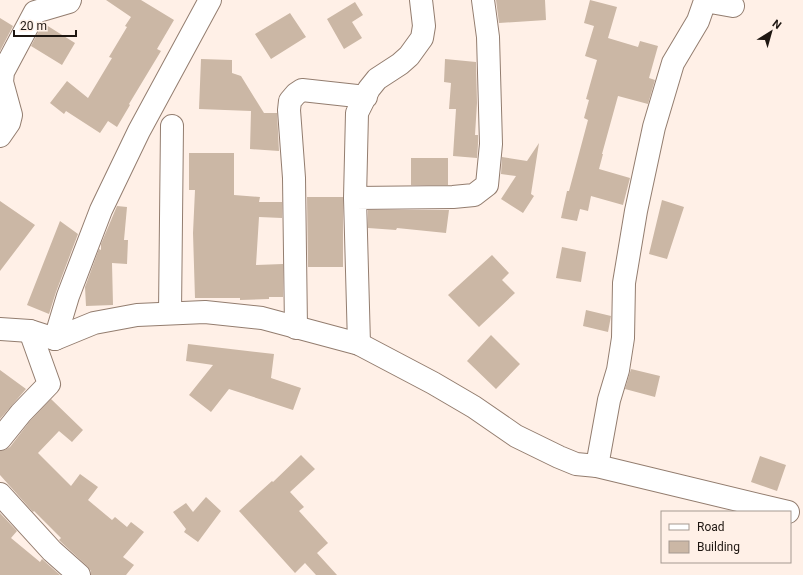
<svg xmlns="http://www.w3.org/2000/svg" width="803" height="575" viewBox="0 0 803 575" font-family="Roboto,sans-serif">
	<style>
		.building { fill: #cbb7a5 }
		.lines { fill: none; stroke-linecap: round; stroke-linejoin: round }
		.minor-casing { stroke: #937d6f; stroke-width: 24 }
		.secondary-casing { stroke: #937d6f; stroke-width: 24 }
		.minor { stroke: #fff; stroke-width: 22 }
		.secondary { stroke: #fff; stroke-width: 22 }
	</style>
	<rect width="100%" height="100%" fill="#fff0e7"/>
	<path class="building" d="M 106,0 L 141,0 L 174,20 L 157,49 L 161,51 L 129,104 L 130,105 L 117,127 L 108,121 L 100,133 L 66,111 L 64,114 L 50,103 L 67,81 L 88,98 L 112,58 L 109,57 L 127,27 L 125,26 L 131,17 Z
		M 496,0 L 545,0 L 546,20 L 499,23 Z
		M 590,0 L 617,7 L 608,38 L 638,47 L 640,41 L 658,46 L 649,78 L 655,80 L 648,104 L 618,96 L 602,154 L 603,154 L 599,169 L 630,178 L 623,205 L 591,196 L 588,211 L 580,209 L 577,221 L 561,218 L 567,191 L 569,191 L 588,120 L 584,118 L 589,100 L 586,99 L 597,60 L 585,56 L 594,26 L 584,23 Z
		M 355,2 L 363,15 L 352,22 L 362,38 L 344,49 L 327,19 Z
		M 290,13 L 306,37 L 271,59 L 255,34 Z
		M 0,18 L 13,26 L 0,51 Z
		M 43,23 L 75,43 L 62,65 L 31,46 Z
		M 201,59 L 232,60 L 232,73 L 241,76 L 264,113 L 277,113 L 279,151 L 250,149 L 251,111 L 199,109 Z
		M 445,59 L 476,62 L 477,103 L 475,135 L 478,135 L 478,144 L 477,158 L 453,156 L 456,109 L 449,109 L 451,83 L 444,82 Z
		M 539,143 L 531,194 L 534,196 L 523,213 L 501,199 L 516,176 L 501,174 L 502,157 L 527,161 Z
		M 189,153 L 234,153 L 234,195 L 260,197 L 259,202 L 282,202 L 282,218 L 259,217 L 256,265 L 283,264 L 283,297 L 269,297 L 269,299 L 240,300 L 240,298 L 195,298 L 193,233 L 195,190 L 189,190 Z
		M 411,158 L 448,158 L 448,185 L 411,185 Z
		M 307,197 L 343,197 L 343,267 L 308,267 Z
		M 662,200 L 684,207 L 667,259 L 649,254 Z
		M 0,201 L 35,225 L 0,271 Z
		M 117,206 L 127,207 L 124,240 L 128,240 L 127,264 L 112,263 L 113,305 L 86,306 L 85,287 L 99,249 L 101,250 L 101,244 Z
		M 368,210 L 449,210 L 446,233 L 397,228 L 396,230 L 368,228 Z
		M 60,221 L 78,234 L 56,292 L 49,314 L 27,305 Z
		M 562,247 L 586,252 L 581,282 L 556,278 Z
		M 492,255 L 509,273 L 502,280 L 515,293 L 479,327 L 448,295 Z
		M 586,310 L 611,316 L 608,332 L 583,326 Z
		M 491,335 L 520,364 L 496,389 L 467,361 Z
		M 188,344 L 274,354 L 271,378 L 301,388 L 293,410 L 229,389 L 211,412 L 189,395 L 213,365 L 186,361 Z
		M 631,369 L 660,376 L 655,397 L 625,389 Z
		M 0,370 L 26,389 L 0,419 Z
		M 51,399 L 83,430 L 72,442 L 59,431 L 38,453 L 71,486 L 80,474 L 98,487 L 88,500 L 112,520 L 115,517 L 127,527 L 131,522 L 144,532 L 123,557 L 134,565 L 126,575 L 91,575 L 91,571 L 87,566 L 61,542 L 59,540 L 61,538 L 34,511 L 33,512 L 0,475 L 0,451 L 5,450 L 10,447 L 30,421 Z
		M 301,455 L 315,469 L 290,492 L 304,507 L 299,511 L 328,543 L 317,553 L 337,575 L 316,575 L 305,563 L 295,573 L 239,511 L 272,481 L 273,482 Z
		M 760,456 L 786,465 L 777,491 L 751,482 Z
		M 206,497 L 221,511 L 198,542 L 184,532 L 186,529 L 173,512 L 186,503 L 193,512 Z
		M 0,513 L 17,531 L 11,538 L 40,562 L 42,559 L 60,575 L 0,575 Z"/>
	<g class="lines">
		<defs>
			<path id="minor" d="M 0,136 L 9,123 L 11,115 L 2,82 L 3,72 L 35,12 L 69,2 L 70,0
				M 355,198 L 453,197 L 474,195 L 487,185 L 491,144 L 488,37 L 483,0
				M 170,313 L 172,126
				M 296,328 L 294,178 L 289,110 L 290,101 L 296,94 L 302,90 L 366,97
				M 55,339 L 68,296 L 101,210 L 139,131 L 210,0
				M 359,344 L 355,198 L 357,113 L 369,89 L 377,79 L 400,64 L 409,56 L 422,38 L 424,26 L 421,0
				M 0,439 L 21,413 L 49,384 L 30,331
				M 597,466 L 609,400 L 618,370 L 623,338 L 624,283 L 636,211 L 654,127 L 673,63 L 698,21 L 705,1 L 733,6
				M 0,494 L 52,551 L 79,575"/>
			<path id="secondary" d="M 0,329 L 30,331 L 55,339 L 94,323 L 137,315 L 205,312 L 262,318 L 359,344 L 433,383 L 474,407 L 516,436 L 559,457 L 576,464 L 597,466 L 788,512"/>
		</defs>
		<use href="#minor" class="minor-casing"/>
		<use href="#secondary" class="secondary-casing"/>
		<use href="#minor" class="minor"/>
		<use href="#secondary" class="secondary"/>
	</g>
	<rect x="661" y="511" width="130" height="52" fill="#fff0e7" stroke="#a59991"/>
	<rect x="669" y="524" width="20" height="6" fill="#ffffff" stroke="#a59991"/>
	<text x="697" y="531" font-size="12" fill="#1e1611">Road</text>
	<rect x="669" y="541" width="20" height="12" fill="#cbb7a5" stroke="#a59991"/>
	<text x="697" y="551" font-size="12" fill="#1e1611">Building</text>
	<g transform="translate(771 32) rotate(37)" stroke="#fff0e7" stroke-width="3" paint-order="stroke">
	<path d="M0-3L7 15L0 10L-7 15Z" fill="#1e1611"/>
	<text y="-6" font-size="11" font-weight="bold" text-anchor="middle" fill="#1e1611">N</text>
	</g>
	<path d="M14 30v6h62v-6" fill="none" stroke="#1e1611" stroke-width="2"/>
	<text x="20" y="30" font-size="12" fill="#1e1611" stroke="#fff0e7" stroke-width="3" paint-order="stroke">20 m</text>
</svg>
